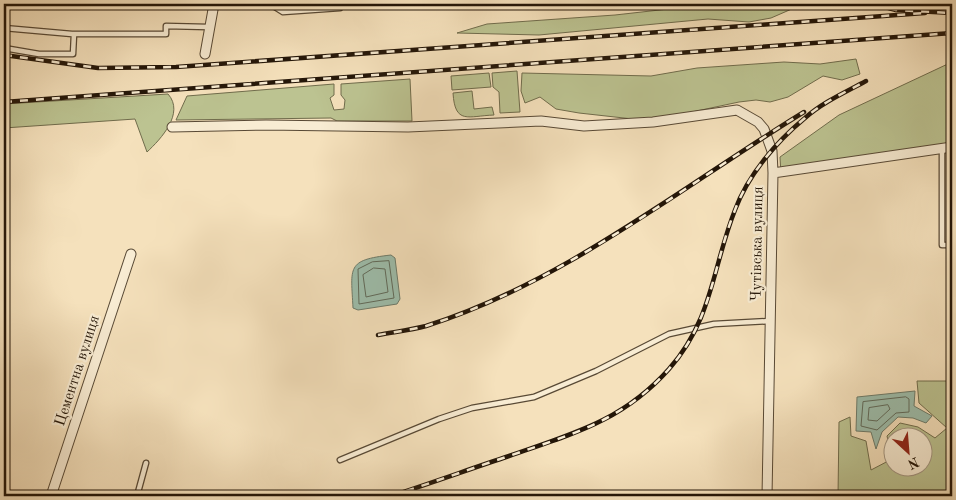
<svg xmlns="http://www.w3.org/2000/svg" width="956" height="500" viewBox="0 0 956 500" font-family="'Old Standard TT',serif">
	<style>
		.green { fill: #bcc391; stroke: #706c4c; fill-rule: evenodd }
		.water { fill: #9dbeac; stroke: #6d7b6a }
		.lines { fill: none; stroke-linecap: round; stroke-linejoin: round }
		.shore { stroke: #606a5a; stroke-width: 1 }
		.lane-casing { stroke: #584935; stroke-width: 7 }
		.street-casing { stroke: #584935; stroke-width: 11 }
		.lane { stroke: #f8ecd3; stroke-width: 4.5 }
		.street { stroke: #f8ecd3; stroke-width: 9 }
		.rail-casing { stroke: #241608; stroke-width: 4.5 }
		.rail { stroke: #f8ecd3; stroke-width: 2.5; stroke-dasharray: 8; stroke-linecap: butt }
		.labels { text-anchor: middle; dominant-baseline: central; stroke-width: 4.5; stroke-linejoin: round; paint-order: stroke }
		.street-label { font-size: 15px; fill: #241608; stroke: #f8ecd3 }
	</style>
	<rect width="100%" height="100%" fill="#f5e1bc"/>
	<filter id="stains"><feTurbulence type="fractalNoise" baseFrequency=".004" numOctaves="4"/><feColorMatrix values="0 0 0 0 .2 0 0 0 0 .09 0 0 0 0 .02 0 0 0 .5 -.17"/></filter>
	<radialGradient id="worn" r=".72"><stop offset=".6" stop-color="#630" stop-opacity="0"/><stop offset="1" stop-color="#630" stop-opacity=".3"/></radialGradient>
	<path class="green" d="M 704,5 L 794,8 L 771,18 L 749,22 L 708,19 L 539,35 L 457,33 L 487,24 L 615,15 Z
		M 856,59 L 860,74 L 842,80 L 823,76 L 788,97 L 770,102 L 756,100 L 739,102 L 659,119 L 642,120 L 579,113 L 556,109 L 540,97 L 525,103 L 521,91 L 522,73 L 651,76 L 697,68 L 784,62 L 820,64 Z
		M 952,62 L 952,198 L 949,198 L 948,147 L 781,175 L 780,157 L 839,115 Z
		M 517,71 L 520,112 L 500,113 L 499,92 L 493,87 L 492,73 Z
		M 489,73 L 491,87 L 452,90 L 451,76 Z
		M 410,79 L 412,121 L 337,121 L 331,118 L 176,120 L 187,96 L 334,84 L 334,95 L 330,98 L 334,110 L 344,109 L 345,100 L 341,95 L 341,84 Z
		M 472,91 L 474,109 L 492,107 L 494,115 C 468,116 455,125 453,93 Z
		M 168,94 C 185,113 161,139 147,152 L 135,119 L 4,128 L 4,104 Z
		M 917,381 L 952,381 L 952,496 L 838,496 L 839,422 L 850,417 L 851,436 L 866,441 L 871,470 L 892,459 L 887,436 L 900,423 L 918,427 L 935,438 L 947,428 L 919,403 ZM 894,438 L 924,438 L 924,468 L 894,468 Z"/>
	<path class="water" d="M 391,255 L 395,258 L 400,299 L 397,304 L 358,310 L 353,308 C 351,267 346,260 391,255 Z
		M 915,391 L 914,406 L 932,416 L 926,423 L 913,418 L 898,417 L 882,432 L 876,449 L 871,432 L 856,431 L 857,397 Z"/>
	<g class="lines">
		<path class="shore" d="M 389,261 L 394,298 L 359,304 L 358,269 L 372,262 Z
			M 374,268 L 385,269 L 388,292 L 366,297 L 363,275 Z
			M 906,397 L 909,399 L 909,412 L 896,413 L 877,430 L 861,426 L 863,402 Z
			M 888,405 L 890,409 L 877,421 L 868,420 L 869,408 Z"/>
		<defs>
			<path id="lane" d="M 275,4 L 275,7 L 283,12 L 340,8
				M 4,28 L 72,34 L 166,34 L 166,26 L 208,27
				M 4,48 L 39,54 L 73,54 L 74,34
				M 942,149 L 942,245 L 952,245
				M 340,460 L 439,419 L 472,408 L 534,397 L 596,371 L 669,334 L 714,324 L 771,321
				M 137,496 L 146,463"/>
			<path id="street" d="M 205,54 L 214,4
				M 172,127 L 266,125 L 408,127 L 541,121 L 584,126 L 653,122 L 737,110 L 758,122 L 764,129 L 772,151 L 773,173 L 767,496
				M 773,173 L 952,147
				M 51,496 L 131,254"/>
		</defs>
		<use href="#lane" class="lane-casing"/>
		<use href="#street" class="street-casing"/>
		<use href="#lane" class="lane"/>
		<use href="#street" class="street"/>
		<defs>
			<path id="rail" d="M 874,4 L 896,10 L 952,13
				M 4,55 L 98,68 L 176,67 L 925,13
				M 4,102 L 952,33
				M 378,335 C 394,332 411,330 426,326 C 563,283 683,186 804,112
				M 391,496 C 431,483 470,469 509,456 C 572,434 623,421 669,369 C 713,319 712,268 735,210 C 748,175 776,142 805,118 C 823,102 846,92 866,81"/>
		</defs>
		<use href="#rail" class="rail-casing"/>
		<use href="#rail" class="rail"/>
	</g>
	<g class="labels">
		<g class="street-label">
			<text transform="translate(758 244) rotate(-89)">Чутівська вулиця</text>
			<text transform="translate(78 371) rotate(-72)">Цементна вулиця</text>
		</g>
	</g>
	<rect width="956" height="500" fill="none" stroke="#f5e1bc" stroke-width="20"/>
	<rect x="5" y="5" width="946" height="490" fill="none" stroke="#241608" stroke-width="2.5"/>
	<rect x="10" y="10" width="936" height="480" fill="none" stroke="#241608"/>
	<g transform="translate(908 452) rotate(154)"><circle r="24" fill="#f8ecd3" stroke="#a39682"/>
	<path d="M0-4L9 19L0 12L-9 19Z" fill="#8f2418"/>
	<text y="-8" font-size="14" font-weight="bold" text-anchor="middle" fill="#241608">N</text>
	</g>
	<rect width="100%" height="100%" filter="url(#stains)"/>
	<rect width="100%" height="100%" fill="url(#worn)"/>
</svg>
